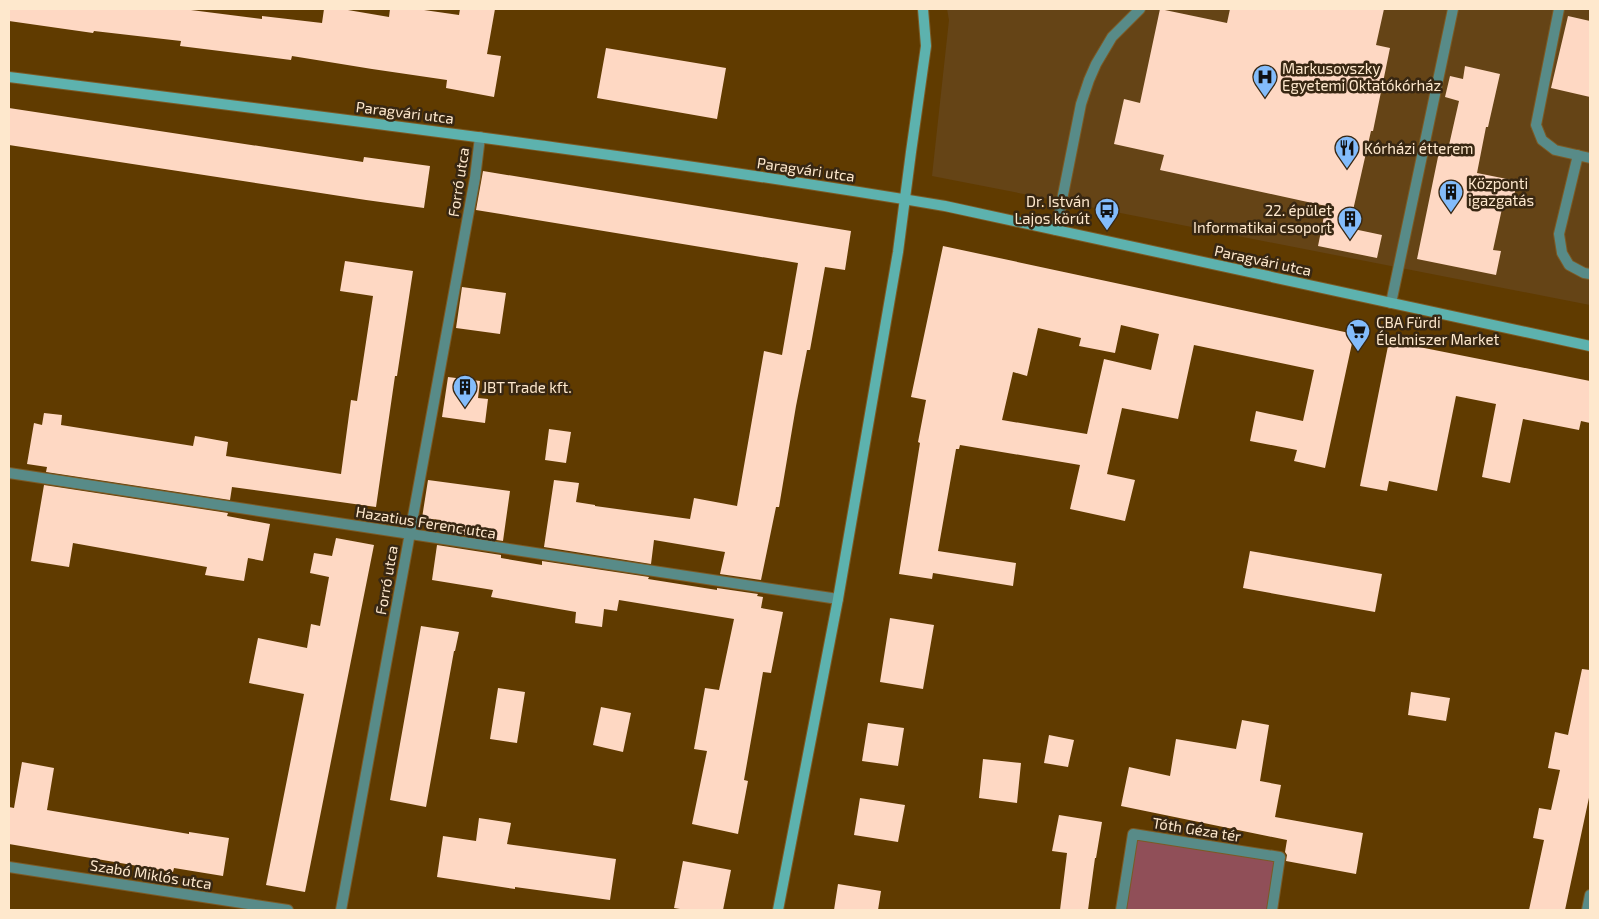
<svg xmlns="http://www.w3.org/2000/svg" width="1599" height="919" viewBox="0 0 1599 919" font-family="'Exo 2',sans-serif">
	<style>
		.built { fill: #654416 }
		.green { fill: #904f58 }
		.building { fill: #fed8c3; fill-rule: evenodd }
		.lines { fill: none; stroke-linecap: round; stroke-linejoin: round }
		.lane-casing { stroke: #7c5a25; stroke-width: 12 }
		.street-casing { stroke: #7c5a25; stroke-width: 12 }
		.secondary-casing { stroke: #7c5a25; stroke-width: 12 }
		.lane { stroke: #588b88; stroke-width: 10 }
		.street { stroke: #588b88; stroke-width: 10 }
		.secondary { stroke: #5db2ae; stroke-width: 10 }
		.labels { text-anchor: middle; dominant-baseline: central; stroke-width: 5; stroke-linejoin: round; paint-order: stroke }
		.poi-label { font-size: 15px; fill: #fee8cd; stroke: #382712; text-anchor: start }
		.street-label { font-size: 15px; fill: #fee8cd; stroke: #382712 }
	</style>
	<rect width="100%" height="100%" fill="#603b00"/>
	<path class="built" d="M 947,9 L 1590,9 L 1590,305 L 932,176 L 949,20 Z"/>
	<path class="green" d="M 1135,838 L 1275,858 L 1267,910 L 1124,910 Z"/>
	<path class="building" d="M 9,9 L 183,9 L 262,19 L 262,16 L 322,23 L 324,9 L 342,9 L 389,17 L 390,9 L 417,9 L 459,15 L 460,9 L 495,9 L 487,54 L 501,56 L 494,97 L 446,88 L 447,80 L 372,69 L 292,56 L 291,60 L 180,46 L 181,41 L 94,31 L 93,33 L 9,21 Z
		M 1160,9 L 1227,23 L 1230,9 L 1384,9 L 1376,45 L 1390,48 L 1373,131 L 1371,131 L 1349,228 L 1382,235 L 1377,258 L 1318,246 L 1326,206 L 1160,170 L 1164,155 L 1114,144 L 1124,99 L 1140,103 Z
		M 1568,16 L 1590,21 L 1590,97 L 1551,88 Z
		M 606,48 L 726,68 L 717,119 L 597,98 Z
		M 1465,66 L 1500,74 L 1488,127 L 1486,127 L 1477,173 L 1517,181 L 1512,206 L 1503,204 L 1493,250 L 1501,251 L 1496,275 L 1417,259 L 1439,152 L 1447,154 L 1459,101 L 1445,97 L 1450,76 L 1463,79 Z
		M 9,108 L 363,162 L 364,157 L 430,166 L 424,208 L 366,200 L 9,145 Z
		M 483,171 L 851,231 L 845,270 L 825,267 L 810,350 L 807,350 L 796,406 L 779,507 L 776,507 L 761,580 L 720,574 L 725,552 L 654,540 L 651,564 L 544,547 L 554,480 L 579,483 L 576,502 L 595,505 L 595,506 L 690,519 L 694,498 L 737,506 L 764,351 L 782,355 L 798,263 L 476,210 Z
		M 943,246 L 1354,334 L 1325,468 L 1294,461 L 1297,450 L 1250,441 L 1256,411 L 1303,421 L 1314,370 L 1194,345 L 1178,419 L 1122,408 L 1107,474 L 1135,480 L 1125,521 L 1070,509 L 1080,465 L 960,445 L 959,449 L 956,449 L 938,551 L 1016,563 L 1013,586 L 933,573 L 932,579 L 899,574 L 920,443 L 918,442 L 926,400 L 911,397 ZM 1121,325 L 1159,334 L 1151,370 L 1104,359 L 1087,434 L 1002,420 L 1013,372 L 1027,376 L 1038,328 L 1081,338 L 1079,346 L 1115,353 Z
		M 345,261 L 413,271 L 397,376 L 395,376 L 376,507 L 232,487 L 230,500 L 46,472 L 47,467 L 27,464 L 34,423 L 42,425 L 44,413 L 62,415 L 61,425 L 193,446 L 195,436 L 228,442 L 226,456 L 341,474 L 351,400 L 357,401 L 373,296 L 340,291 Z
		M 462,287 L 506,293 L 500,334 L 456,328 Z
		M 1389,341 L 1590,381 L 1590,423 L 1581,421 L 1579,430 L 1523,419 L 1510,483 L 1482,477 L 1496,404 L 1456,396 L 1437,491 L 1389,481 L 1387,491 L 1360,486 Z
		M 448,377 L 480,381 L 478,398 L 488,399 L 485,423 L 442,417 Z
		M 549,429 L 571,432 L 566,463 L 545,460 Z
		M 428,480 L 510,491 L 503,541 L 439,531 L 441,520 L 422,518 Z
		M 44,485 L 228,513 L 227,516 L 270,524 L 263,561 L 248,558 L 244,581 L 205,575 L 207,567 L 73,543 L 69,567 L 31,561 Z
		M 336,538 L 374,545 L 305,892 L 266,885 L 304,694 L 249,683 L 258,638 L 307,648 L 311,624 L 320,626 L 329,577 L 310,573 L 314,553 L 332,556 Z
		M 437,545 L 501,555 L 501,558 L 542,565 L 542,561 L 649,577 L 648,579 L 717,590 L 717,588 L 758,594 L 757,596 L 763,597 L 761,608 L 783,612 L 771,673 L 763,672 L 744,780 L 748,781 L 738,834 L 692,824 L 707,751 L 694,749 L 705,688 L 719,690 L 734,619 L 619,600 L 617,611 L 604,609 L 602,627 L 575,623 L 576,612 L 491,597 L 493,590 L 432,580 Z
		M 1250,551 L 1382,574 L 1375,612 L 1243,588 Z
		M 890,618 L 934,625 L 923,689 L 880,682 Z
		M 421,626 L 459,632 L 455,651 L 454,651 L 426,807 L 390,800 Z
		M 1582,669 L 1590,670 L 1590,793 L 1565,910 L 1529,910 L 1544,840 L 1533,838 L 1539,808 L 1551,810 L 1560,770 L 1548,768 L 1555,732 L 1568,735 Z
		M 498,688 L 525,692 L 517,743 L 490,739 Z
		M 1411,692 L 1450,698 L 1446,721 L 1408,715 Z
		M 601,707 L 631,713 L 623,752 L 593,745 Z
		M 1242,720 L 1269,725 L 1260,781 L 1281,785 L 1275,817 L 1363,833 L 1356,874 L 1286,861 L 1287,855 L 1285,852 L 1287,840 L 1121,806 L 1129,767 L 1170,776 L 1176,739 L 1236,749 Z
		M 868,723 L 904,728 L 898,766 L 862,761 Z
		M 1049,735 L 1074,740 L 1068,767 L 1044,763 Z
		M 983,759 L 1021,763 L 1017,803 L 979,798 Z
		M 22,762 L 54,768 L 47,810 L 189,834 L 189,832 L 229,838 L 223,876 L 174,868 L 173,872 L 9,844 L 9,807 L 14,808 Z
		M 860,798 L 905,805 L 898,842 L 854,835 Z
		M 1059,815 L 1102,822 L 1096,858 L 1095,858 L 1088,910 L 1060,910 L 1067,853 L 1052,851 Z
		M 479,818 L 511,823 L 507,844 L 616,859 L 610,900 L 515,887 L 515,889 L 437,877 L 443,836 L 476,841 Z
		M 683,861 L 731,870 L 723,910 L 686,910 L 674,908 Z
		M 838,884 L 881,891 L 878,910 L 834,910 Z"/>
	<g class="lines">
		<defs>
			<path id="lane" d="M 1559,9 L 1536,125 L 1542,140 L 1555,150 L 1590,158
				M 1578,155 L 1559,234 L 1562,253 L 1569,265 L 1584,273 L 1590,274
				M 1056,230 L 1081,104 L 1089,80 L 1096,64 L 1112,37 L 1140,9
				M 1391,303 L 1453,9"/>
			<path id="street" d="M 9,473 L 838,599
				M 9,867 L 288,910
				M 341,910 L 475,178 L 480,137
				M 1121,910 L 1133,834 L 1280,857 L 1272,910
				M 1587,910 L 1590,895"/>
			<path id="secondary" d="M 9,77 C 321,117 634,154 945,206 L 1590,346
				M 778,910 L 838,599 L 898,252 L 911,152 L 926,46 L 923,9"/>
		</defs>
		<use href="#lane" class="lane-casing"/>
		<use href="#street" class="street-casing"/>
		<use href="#secondary" class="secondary-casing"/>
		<use href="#lane" class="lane"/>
		<use href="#street" class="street"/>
		<use href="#secondary" class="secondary"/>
	</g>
	<defs>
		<symbol id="hospital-pin" viewBox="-11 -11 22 30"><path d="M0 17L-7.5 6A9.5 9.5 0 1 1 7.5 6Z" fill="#83bcfb" stroke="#382712"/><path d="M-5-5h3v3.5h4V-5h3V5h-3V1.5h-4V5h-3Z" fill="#111"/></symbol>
		<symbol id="restaurant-pin" viewBox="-11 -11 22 30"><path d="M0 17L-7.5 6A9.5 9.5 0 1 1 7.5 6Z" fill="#83bcfb" stroke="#382712"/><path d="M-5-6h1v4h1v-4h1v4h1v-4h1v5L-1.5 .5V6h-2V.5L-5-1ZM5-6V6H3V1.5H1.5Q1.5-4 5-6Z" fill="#111"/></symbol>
		<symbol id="building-pin" viewBox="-11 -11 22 30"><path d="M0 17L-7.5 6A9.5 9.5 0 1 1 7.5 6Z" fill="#83bcfb" stroke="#382712"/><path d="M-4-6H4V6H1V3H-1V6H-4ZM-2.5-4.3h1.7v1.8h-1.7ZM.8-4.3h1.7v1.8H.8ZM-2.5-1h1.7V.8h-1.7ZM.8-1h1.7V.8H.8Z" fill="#111"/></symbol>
		<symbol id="bus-pin" viewBox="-11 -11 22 30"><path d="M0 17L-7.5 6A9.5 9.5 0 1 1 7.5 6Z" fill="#83bcfb" stroke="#382712"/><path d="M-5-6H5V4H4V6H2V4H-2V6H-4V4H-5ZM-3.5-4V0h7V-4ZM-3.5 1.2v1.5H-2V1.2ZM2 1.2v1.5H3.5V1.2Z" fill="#111"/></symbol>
		<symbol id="supermarket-pin" viewBox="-11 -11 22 30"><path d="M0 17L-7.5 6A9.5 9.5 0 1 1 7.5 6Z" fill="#83bcfb" stroke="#382712"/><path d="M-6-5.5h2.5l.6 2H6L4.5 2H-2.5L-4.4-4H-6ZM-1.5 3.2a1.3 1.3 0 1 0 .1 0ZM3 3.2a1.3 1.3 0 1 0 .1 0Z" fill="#111"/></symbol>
	</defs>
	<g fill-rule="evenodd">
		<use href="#hospital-pin" x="1251" y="63" width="28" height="38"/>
		<use href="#restaurant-pin" x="1333" y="134" width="28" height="38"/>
		<use href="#building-pin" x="1437" y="178" width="28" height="38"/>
		<use href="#bus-pin" x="1093" y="196" width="28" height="38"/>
		<use href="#building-pin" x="1336" y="205" width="28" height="38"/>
		<use href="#supermarket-pin" x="1344" y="317" width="28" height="38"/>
		<use href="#building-pin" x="451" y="373" width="28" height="38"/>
	</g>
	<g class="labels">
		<g class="poi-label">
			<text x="1282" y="68">Markusovszky<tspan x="1282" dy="17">Egyetemi Oktatókórház</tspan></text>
			<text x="1364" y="148">Kórházi étterem</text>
			<text x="1468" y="183">Központi<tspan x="1468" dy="17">igazgatás</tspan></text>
			<text x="1090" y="201" text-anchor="end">Dr. István<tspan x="1090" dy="17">Lajos körút</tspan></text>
			<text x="1332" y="210" text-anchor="end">22. épület<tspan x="1332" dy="17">Informatikai csoport</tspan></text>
			<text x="1376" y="322">CBA Fürdi<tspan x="1376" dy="17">Élelmiszer Market</tspan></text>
			<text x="482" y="387">JBT Trade kft.</text>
		</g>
		<g class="street-label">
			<text transform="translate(405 112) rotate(7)">Paragvári utca</text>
			<text transform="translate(806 169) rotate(8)">Paragvári utca</text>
			<text transform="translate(458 182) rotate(-81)">Forró utca</text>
			<text transform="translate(1263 260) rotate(12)">Paragvári utca</text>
			<text transform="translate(426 522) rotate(9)">Hazatius Ferenc utca</text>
			<text transform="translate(386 580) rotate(-80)">Forró utca</text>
			<text transform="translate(1197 829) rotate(9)">Tóth Géza tér</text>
			<text transform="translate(151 874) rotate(9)">Szabó Miklós utca</text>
		</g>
	</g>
	<rect width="1599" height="919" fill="none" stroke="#fee8cd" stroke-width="20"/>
</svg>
